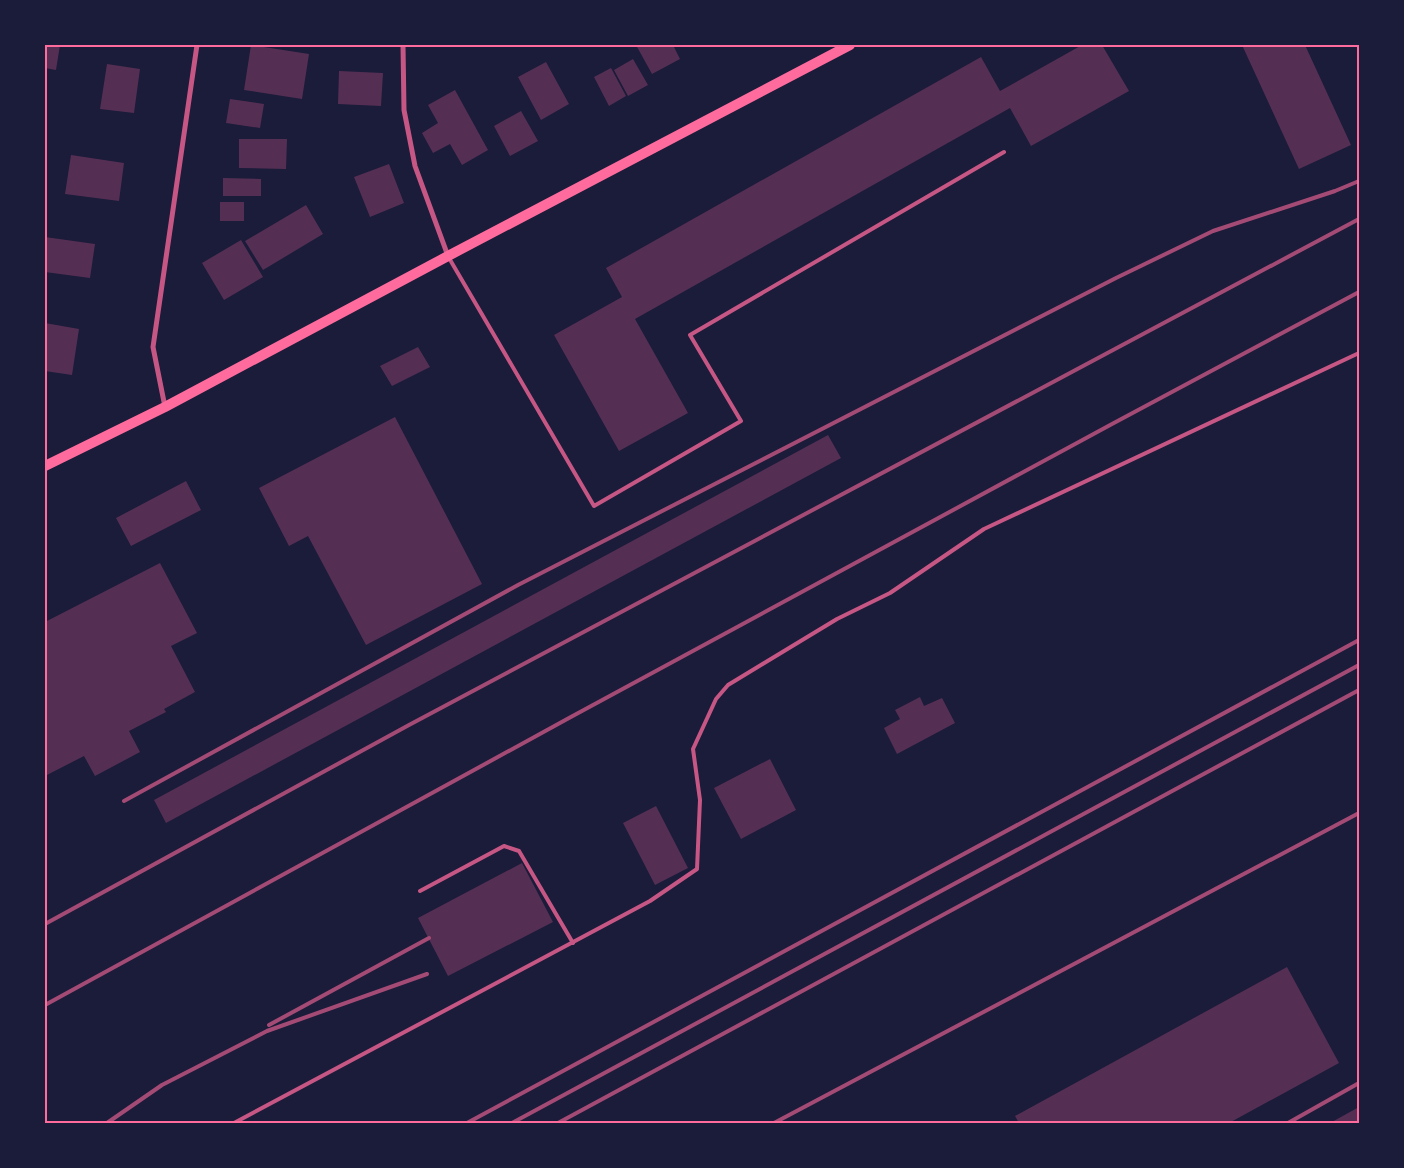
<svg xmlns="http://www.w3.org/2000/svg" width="1404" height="1168" viewBox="0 0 1404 1168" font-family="'Roboto Condensed',sans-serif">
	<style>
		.building { fill: #542f53 }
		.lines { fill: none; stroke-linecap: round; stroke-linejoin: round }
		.service { stroke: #c65784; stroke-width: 4 }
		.minor { stroke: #c65784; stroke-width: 5 }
		.secondary { stroke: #ff6b9d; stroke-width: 10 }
		.rail { stroke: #a44b75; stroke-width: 4 }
		.neatline { fill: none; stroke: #ff6b9d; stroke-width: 2 }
	</style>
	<rect width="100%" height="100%" fill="#1b1b3a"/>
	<path class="building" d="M 45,45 L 60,45 L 56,70 L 45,68 Z
		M 251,45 L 309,54 L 302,99 L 244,90 Z
		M 636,45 L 673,45 L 680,59 L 652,74 Z
		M 1082,45 L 1102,45 L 1129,91 L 1031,146 L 1010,108 L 635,319 L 688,413 L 619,451 L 554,335 L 622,297 L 606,268 L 981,57 L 1000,91 Z
		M 1242,45 L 1305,45 L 1351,145 L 1299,169 Z
		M 633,59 L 648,85 L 628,96 L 614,70 Z
		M 546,62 L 569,104 L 541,120 L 518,77 Z
		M 107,64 L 140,69 L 134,113 L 100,109 Z
		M 611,68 L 626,96 L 609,106 L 594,77 Z
		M 339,71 L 383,73 L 381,106 L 338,104 Z
		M 455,90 L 488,150 L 462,165 L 450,144 L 433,153 L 422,133 L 438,123 L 428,105 Z
		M 230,99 L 264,104 L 260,128 L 226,123 Z
		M 521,111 L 538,141 L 510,156 L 494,126 Z
		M 239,139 L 287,139 L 286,169 L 239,168 Z
		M 71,155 L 124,163 L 119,201 L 65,194 Z
		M 389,164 L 404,203 L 370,217 L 354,177 Z
		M 223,178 L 261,179 L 261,196 L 223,196 Z
		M 220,202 L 244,202 L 244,221 L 220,221 Z
		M 306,205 L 323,234 L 263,270 L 245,241 Z
		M 45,237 L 95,244 L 90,278 L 45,272 Z
		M 241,240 L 263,277 L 224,300 L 202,263 Z
		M 45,323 L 79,329 L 72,375 L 45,371 Z
		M 418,347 L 430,367 L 392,386 L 380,366 Z
		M 395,417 L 482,584 L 366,645 L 308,536 L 289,546 L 259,488 Z
		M 828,435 L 841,458 L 166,823 L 154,800 Z
		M 186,481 L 201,510 L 131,546 L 116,518 Z
		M 160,563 L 197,633 L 171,646 L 195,692 L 164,709 L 166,712 L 129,731 L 140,752 L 95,776 L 84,756 L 45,776 L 45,622 Z
		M 920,697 L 924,706 L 942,698 L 955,723 L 897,754 L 884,728 L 900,719 L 895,710 Z
		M 770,759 L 796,810 L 741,839 L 714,788 Z
		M 656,806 L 688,868 L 655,885 L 623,823 Z
		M 522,863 L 553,922 L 448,976 L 418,918 Z
		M 1287,967 L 1339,1063 L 1229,1123 L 1019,1123 L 1015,1116 Z
		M 1359,1107 L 1359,1123 L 1330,1123 Z"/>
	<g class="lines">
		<path class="service" d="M 449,258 L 594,506 L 741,421 L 690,335 L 1004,152
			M 420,891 L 504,846 L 519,851 L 573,943
			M 234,1123 L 650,901 L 697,869 L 700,800 L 693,749 L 716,699 L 728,685 L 837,619 L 890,593 L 984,529 L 1359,353"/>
		<path class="minor" d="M 403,45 L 404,110 L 415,166 L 448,256
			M 165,407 L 153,347 L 197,45"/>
		<path class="secondary" d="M 45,466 L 165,407 L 448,256 L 850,45"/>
		<path class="rail" d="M 124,801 L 518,585 L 1116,278 L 1213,231 L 1335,191 L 1359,181
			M 45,924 L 409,725 L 1359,219
			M 45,1005 L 569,718 L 1112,424 L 1359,292
			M 269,1025 L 429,938
			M 107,1123 L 162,1085 L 267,1031 L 427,974
			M 467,1123 L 1359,640
			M 512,1123 L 1359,665
			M 558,1123 L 1359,690
			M 774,1123 L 1359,813
			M 1288,1123 L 1359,1083"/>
	</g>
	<rect width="1404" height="1168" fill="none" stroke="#1b1b3a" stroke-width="92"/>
	<rect x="46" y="46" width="1312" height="1076" class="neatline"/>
</svg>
